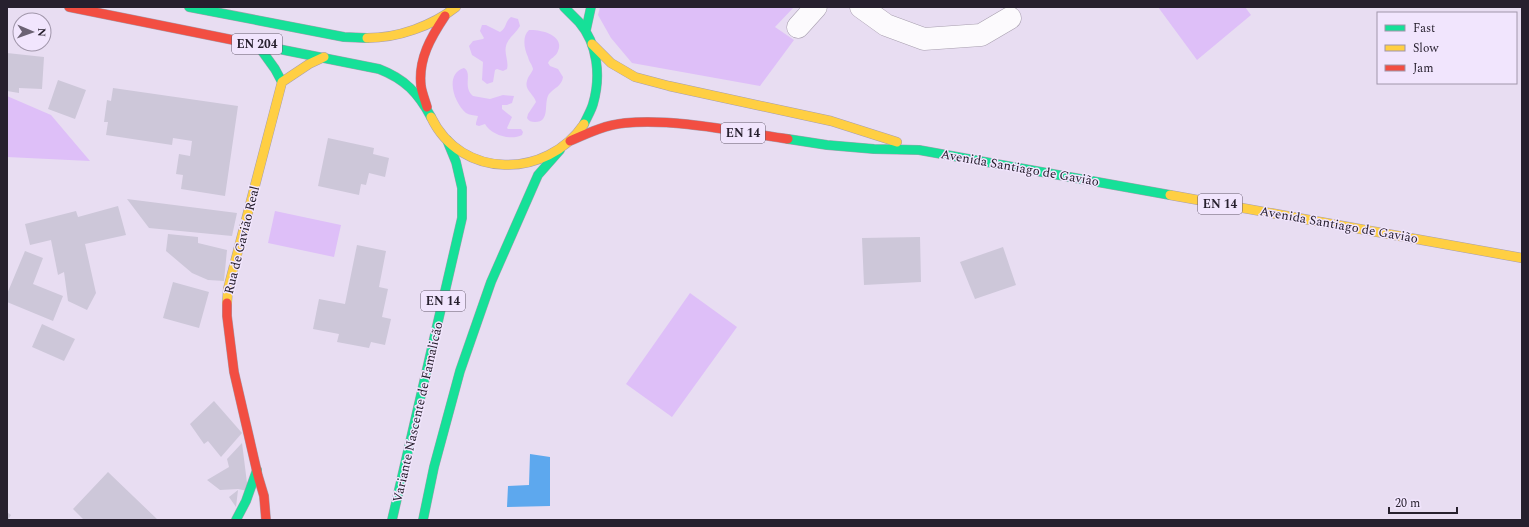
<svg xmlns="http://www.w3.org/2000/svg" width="1529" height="527" viewBox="0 0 1529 527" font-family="Spectral,serif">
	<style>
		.green { fill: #debff8 }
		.water { fill: #5da8ee }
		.building { fill: #cdc7d9 }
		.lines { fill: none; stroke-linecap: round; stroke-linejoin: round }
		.street-casing { stroke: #a79eae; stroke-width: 23 }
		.fast-casing { stroke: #a79eae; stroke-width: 10 }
		.slow-casing { stroke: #a79eae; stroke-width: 10 }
		.jam-casing { stroke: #a79eae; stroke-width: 10 }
		.street { stroke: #fcfafd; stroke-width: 22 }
		.fast { stroke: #16e098; stroke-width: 9 }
		.slow { stroke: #ffcf43; stroke-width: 9 }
		.jam { stroke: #f24e42; stroke-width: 9 }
		.labels { text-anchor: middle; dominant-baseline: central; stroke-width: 3; stroke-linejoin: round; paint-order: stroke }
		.shield { fill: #f1e5fd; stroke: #645b6c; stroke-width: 1 }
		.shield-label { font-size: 12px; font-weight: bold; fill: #27202e }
		.street-label { font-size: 13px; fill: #27202e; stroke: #f1e5fd }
	</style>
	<rect width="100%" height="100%" fill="#e8ddf2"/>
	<path class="green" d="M 600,7 L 794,7 L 775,27 L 794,40 L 760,86 L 632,63 L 611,38 L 598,15 Z
		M 1158,7 L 1245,7 L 1251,15 L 1197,60 Z
		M 511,17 L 518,19 L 520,26 C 516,33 508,38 506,46 C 504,54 509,61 507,69 L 503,71 L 497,69 L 495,70 L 493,82 L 487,84 L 482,80 L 483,62 L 472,55 L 469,46 L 473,41 L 483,39 L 484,38 L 480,31 L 482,25 L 486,25 L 500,32 C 507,28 505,21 511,17 Z
		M 529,30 C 540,29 565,35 558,51 C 556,57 550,58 548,63 L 550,66 L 558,69 L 563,77 C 562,86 554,88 549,94 C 543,103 551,122 535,122 C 531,122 529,121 527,118 L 528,114 L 536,102 C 534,94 524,90 527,81 C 528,76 532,73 533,69 C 532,64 529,62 528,57 C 524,49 522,36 529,30 Z
		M 464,68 C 473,73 462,87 473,96 L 490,99 L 503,95 L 514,96 L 512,103 L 507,105 L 502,105 L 502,109 L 512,117 L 507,128 L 508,129 L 521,129 L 523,132 L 522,135 C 511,141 491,135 485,124 L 479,126 L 476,125 L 476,123 L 478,116 C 474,115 469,115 466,113 C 454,103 444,74 464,68 Z
		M 7,96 L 51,115 L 90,161 L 7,157 Z
		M 275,211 L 341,225 L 334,257 L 268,243 Z
		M 690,293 L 737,327 L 672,417 L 626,384 Z"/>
	<path class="water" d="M 530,454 L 550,457 L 550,506 L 507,507 L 508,486 L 529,485 Z"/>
	<path class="building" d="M 7,53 L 44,57 L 42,89 L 19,88 L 19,93 L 7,91 Z
		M 58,80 L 86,90 L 75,119 L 48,109 Z
		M 113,88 L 238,106 L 225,196 L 181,189 L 183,175 L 176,174 L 179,154 L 190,156 L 192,141 L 173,138 L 172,145 L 106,135 L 108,122 L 104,122 L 107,100 L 111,101 Z
		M 328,138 L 374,148 L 373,154 L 389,158 L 385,177 L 369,173 L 366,185 L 361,184 L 359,195 L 318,186 Z
		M 127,199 L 237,213 L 232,236 L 149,228 Z
		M 118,206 L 126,235 L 85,244 L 96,293 L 87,310 L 68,301 L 64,272 L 58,275 L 51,240 L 30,245 L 25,224 L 76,211 L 78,217 Z
		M 168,234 L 198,237 L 198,243 L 227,250 L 224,281 L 208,280 L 192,273 L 166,251 Z
		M 920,237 L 921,282 L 864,285 L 862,238 Z
		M 357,245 L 386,251 L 379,287 L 388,289 L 382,317 L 391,319 L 385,345 L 371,342 L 369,348 L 337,342 L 339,334 L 313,329 L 319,299 L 345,304 Z
		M 1003,247 L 1016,285 L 975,299 L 960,262 Z
		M 25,251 L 43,258 L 33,284 L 63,296 L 53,321 L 7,302 L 7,294 Z
		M 173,282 L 209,292 L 199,328 L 163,318 Z
		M 42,324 L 75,339 L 64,361 L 32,347 Z
		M 214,401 L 242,433 L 221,457 L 208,441 L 204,444 L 190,424 Z
		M 242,443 L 248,491 L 238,489 L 220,490 L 207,480 L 229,467 L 227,459 Z
		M 108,472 L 158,520 L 84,520 L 73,509 Z
		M 238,490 L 236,507 L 229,497 Z
		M 7,512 L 11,515 L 8,520 L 7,520 Z"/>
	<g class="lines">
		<defs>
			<path id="street" d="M 861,7 L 886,25 L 924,39 L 981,35 L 1010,18
				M 798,27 L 816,7"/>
			<path id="fast" d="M 189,7 L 344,37 L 367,38
				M 564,7 C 569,12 574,17 579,22 C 598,44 601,77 593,104 C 591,111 587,117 584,124
				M 586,30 L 591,7
				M 253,44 L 379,69 C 405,79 418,93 431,117
				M 257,44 L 275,69 L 282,82
				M 788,139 L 827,145 L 874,149 L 919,150 L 1170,195
				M 236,520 L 246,501 L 257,470
				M 392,520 L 462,218 L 462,188 L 456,162 L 447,140
				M 423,520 L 434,467 L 460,371 L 491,282 L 538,175 L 560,150"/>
			<path id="slow" d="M 367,38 C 398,38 432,26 456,7
				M 592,44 L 611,63 L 635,77 L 669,86 L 831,121 L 897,142
				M 431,117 C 461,180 547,179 584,124
				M 1170,195 L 1522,258
				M 227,303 L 228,289 L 282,82 L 309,64 L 324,57"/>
			<path id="jam" d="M 69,7 L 253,44
				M 427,107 C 425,100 422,93 421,86 C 418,59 431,37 445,16
				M 570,141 C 588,133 605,125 625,123 C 675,118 738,132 788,139
				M 227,303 L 227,316 L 234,372 L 258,476 L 264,496 L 266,520"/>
		</defs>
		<use href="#street" class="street-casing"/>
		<use href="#fast" class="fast-casing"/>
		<use href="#slow" class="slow-casing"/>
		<use href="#jam" class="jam-casing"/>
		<use href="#street" class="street"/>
		<use href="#fast" class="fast"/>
		<use href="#slow" class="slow"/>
		<use href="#jam" class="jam"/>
	</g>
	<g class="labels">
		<g class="shield">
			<rect x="232" y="34" width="50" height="20" rx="3"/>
			<rect x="721" y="123" width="44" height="20" rx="3"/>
			<rect x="1198" y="194" width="44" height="20" rx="3"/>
			<rect x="421" y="291" width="44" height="20" rx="3"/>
		</g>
		<g class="shield-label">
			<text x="257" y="44">EN 204</text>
			<text x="743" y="133">EN 14</text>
			<text x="1220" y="204">EN 14</text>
			<text x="443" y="301">EN 14</text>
		</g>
		<g class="street-label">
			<text transform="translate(1020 168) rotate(10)">Avenida Santiago de Gavião</text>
			<text transform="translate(1339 225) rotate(10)">Avenida Santiago de Gavião</text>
			<text transform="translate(242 240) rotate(-76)">Rua de Gavião Real</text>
			<text transform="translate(418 412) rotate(-77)">Variante Nascente de Famalicão</text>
		</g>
	</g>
	<rect width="1529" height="527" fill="none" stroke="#27202e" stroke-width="16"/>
	<rect x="1377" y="12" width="140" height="72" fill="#f1e5fd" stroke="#a096aa"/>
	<rect x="1385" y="25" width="20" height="6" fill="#16e098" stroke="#a096aa"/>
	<text x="1413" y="32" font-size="12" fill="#27202e">Fast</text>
	<rect x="1385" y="45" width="20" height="6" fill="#ffcf43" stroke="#a096aa"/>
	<text x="1413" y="52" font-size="12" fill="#27202e">Slow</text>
	<rect x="1385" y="65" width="20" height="6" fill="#f24e42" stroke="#a096aa"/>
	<text x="1413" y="72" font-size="12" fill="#27202e">Jam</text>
	<g transform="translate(32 32) rotate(92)"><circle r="19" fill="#f1e5fd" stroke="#a096aa"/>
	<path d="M0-3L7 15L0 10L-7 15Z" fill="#6b6273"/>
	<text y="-6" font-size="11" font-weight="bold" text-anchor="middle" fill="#27202e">N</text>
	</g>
	<path d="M1389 507v6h68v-6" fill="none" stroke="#27202e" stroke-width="2"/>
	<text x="1395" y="507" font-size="12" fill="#27202e" stroke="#f1e5fd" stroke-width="3" paint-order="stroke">20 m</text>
</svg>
